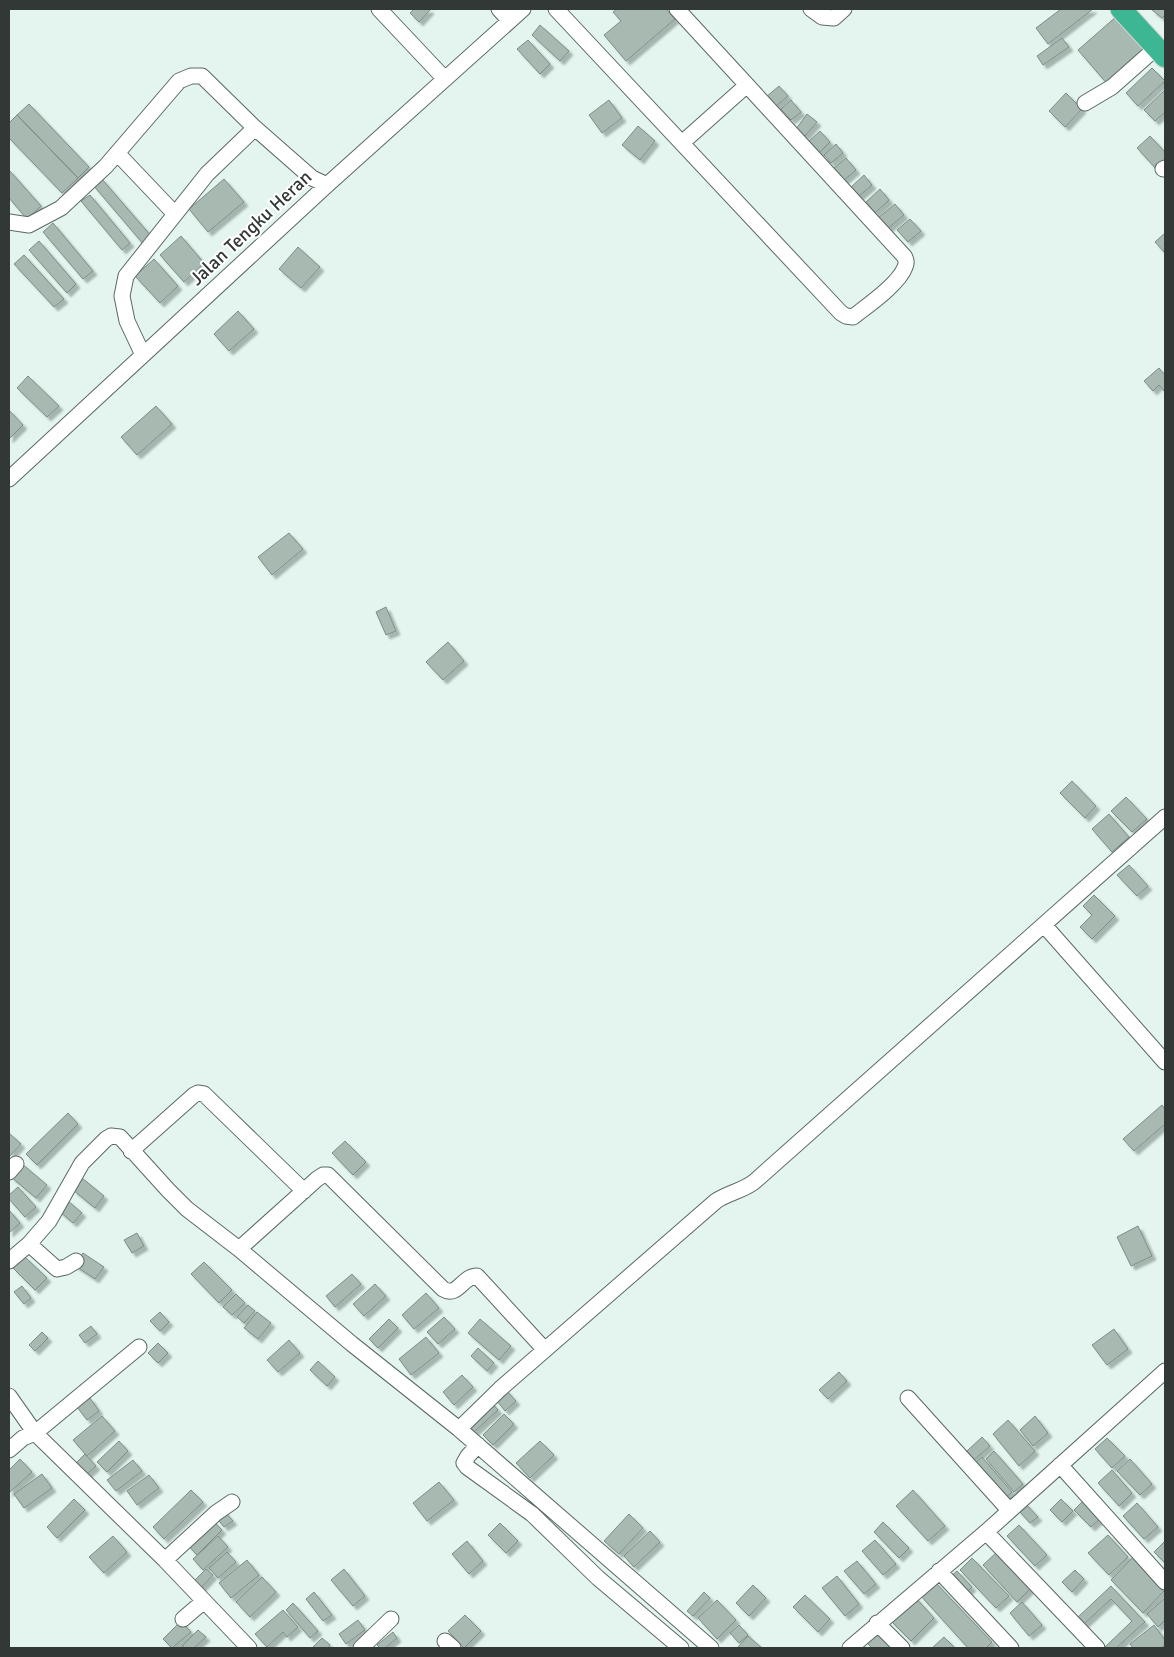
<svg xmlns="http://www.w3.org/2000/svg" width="1174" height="1657" viewBox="0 0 1174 1657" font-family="Signika,sans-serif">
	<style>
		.building { fill: #a8b9b2; stroke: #7c8d86; filter: url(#shadow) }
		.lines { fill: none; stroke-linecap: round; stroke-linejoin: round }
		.minor-casing { stroke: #5a6963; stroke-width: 17 }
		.highway-casing { stroke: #d2d3d3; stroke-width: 23 }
		.minor { stroke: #fff; stroke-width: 15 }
		.highway { stroke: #3db793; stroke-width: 21 }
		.labels { text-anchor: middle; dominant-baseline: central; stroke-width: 4; stroke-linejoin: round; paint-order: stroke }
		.street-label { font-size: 19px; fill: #313835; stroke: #fff }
	</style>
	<defs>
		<filter id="shadow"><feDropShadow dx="4" dy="4" stdDeviation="1" flood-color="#0004"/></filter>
	</defs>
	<rect width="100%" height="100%" fill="#e3f5ee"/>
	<path class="building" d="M 414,9 L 429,9 L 430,10 L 419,22 L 410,13 Z
		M 617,9 L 666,9 L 675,19 L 626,61 L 604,35 L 621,21 L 613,12 Z
		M 1061,9 L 1093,9 L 1048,44 L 1036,28 Z
		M 1154,9 L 1165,9 L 1165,15 L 1162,18 L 1152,10 Z
		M 1118,15 L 1149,51 L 1109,86 L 1078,50 Z
		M 540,25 L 569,51 L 560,61 L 532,35 Z
		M 1062,38 L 1069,47 L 1043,65 L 1037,56 Z
		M 528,40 L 550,64 L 540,74 L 517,49 Z
		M 1152,68 L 1165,81 L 1138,106 L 1126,93 Z
		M 779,86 L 788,96 L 775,107 L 766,97 Z
		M 1165,90 L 1165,112 L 1155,121 L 1144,110 Z
		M 1066,93 L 1082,109 L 1065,127 L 1049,111 Z
		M 609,100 L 622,118 L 602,133 L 589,115 Z
		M 791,100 L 801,112 L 791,120 L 781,109 Z
		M 29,104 L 89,167 L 78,178 L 17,115 Z
		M 807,114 L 817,122 L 805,136 L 796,129 Z
		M 17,115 L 78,178 L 62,193 L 9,138 L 9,123 Z
		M 638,126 L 655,141 L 640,160 L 622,145 Z
		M 820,131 L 830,142 L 818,154 L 807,143 Z
		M 1150,136 L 1165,152 L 1165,165 L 1158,171 L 1137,148 Z
		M 836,144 L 843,153 L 831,163 L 824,155 Z
		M 846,158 L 856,170 L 843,181 L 833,169 Z
		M 9,170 L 41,206 L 27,219 L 9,198 Z
		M 864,175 L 872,185 L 858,197 L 850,188 Z
		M 101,178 L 152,237 L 144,245 L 93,185 Z
		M 224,179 L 244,202 L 208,232 L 189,209 Z
		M 880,189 L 889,200 L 875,213 L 866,202 Z
		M 90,195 L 130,243 L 122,250 L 81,201 Z
		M 895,204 L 904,215 L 887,229 L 878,218 Z
		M 910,219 L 921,231 L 908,242 L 897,230 Z
		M 53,223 L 93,271 L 83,279 L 43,232 Z
		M 1165,233 L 1165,253 L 1155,242 Z
		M 181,236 L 204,263 L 184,282 L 160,255 Z
		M 39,241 L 76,284 L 67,293 L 29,250 Z
		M 298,247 L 320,267 L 301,288 L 279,269 Z
		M 24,255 L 64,299 L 54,307 L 14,264 Z
		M 154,259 L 178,286 L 160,303 L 135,276 Z
		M 238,311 L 254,329 L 229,351 L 214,334 Z
		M 1159,368 L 1165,375 L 1165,392 L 1159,385 L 1153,391 L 1144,381 Z
		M 28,376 L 59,406 L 47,417 L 17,388 Z
		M 156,406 L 172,424 L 137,455 L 121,437 Z
		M 9,410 L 23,425 L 9,439 Z
		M 289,533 L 303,549 L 272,575 L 258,557 Z
		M 386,607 L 396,631 L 386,635 L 376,612 Z
		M 448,642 L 464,661 L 443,680 L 426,662 Z
		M 1072,781 L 1096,806 L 1085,818 L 1060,793 Z
		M 1126,797 L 1147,819 L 1132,832 L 1111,811 Z
		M 1109,814 L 1129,837 L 1112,852 L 1092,829 Z
		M 1129,865 L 1148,886 L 1137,896 L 1117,875 Z
		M 1094,895 L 1115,916 L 1092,939 L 1080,927 L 1092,915 L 1083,906 Z
		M 1162,1105 L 1165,1109 L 1165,1124 L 1134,1151 L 1123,1139 Z
		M 68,1113 L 78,1124 L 37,1165 L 26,1154 Z
		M 9,1133 L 21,1144 L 9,1157 Z
		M 345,1141 L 366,1162 L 353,1175 L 332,1153 Z
		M 21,1163 L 47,1185 L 36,1198 L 10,1176 Z
		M 82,1178 L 104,1196 L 95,1208 L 73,1190 Z
		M 18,1187 L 36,1207 L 25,1217 L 9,1199 L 9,1195 Z
		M 67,1200 L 82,1213 L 73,1223 L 58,1210 Z
		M 9,1210 L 20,1223 L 9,1233 Z
		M 1138,1226 L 1152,1256 L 1131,1266 L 1117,1237 Z
		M 137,1233 L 144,1246 L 132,1253 L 124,1240 Z
		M 83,1253 L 104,1267 L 95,1279 L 74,1265 Z
		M 25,1257 L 47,1278 L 35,1290 L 13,1268 Z
		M 204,1262 L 232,1290 L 219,1303 L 191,1274 Z
		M 352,1274 L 361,1284 L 335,1307 L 326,1296 Z
		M 375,1284 L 386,1296 L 364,1316 L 353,1304 Z
		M 22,1286 L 31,1298 L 24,1304 L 14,1292 Z
		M 426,1293 L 439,1308 L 414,1329 L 402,1315 Z
		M 236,1294 L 245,1303 L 232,1315 L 223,1307 Z
		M 248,1305 L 255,1311 L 244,1323 L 237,1317 Z
		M 160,1312 L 169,1322 L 160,1331 L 150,1321 Z
		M 257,1312 L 271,1323 L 258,1339 L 244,1328 Z
		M 444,1317 L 455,1329 L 438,1344 L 427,1332 Z
		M 389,1319 L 398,1328 L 378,1348 L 369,1339 Z
		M 480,1319 L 511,1346 L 499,1360 L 468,1333 Z
		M 91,1326 L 97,1334 L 85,1343 L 79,1335 Z
		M 1114,1329 L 1128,1349 L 1107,1365 L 1092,1345 Z
		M 42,1332 L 48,1338 L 35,1351 L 29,1345 Z
		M 426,1337 L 439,1353 L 411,1375 L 399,1359 Z
		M 289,1340 L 300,1353 L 278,1372 L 267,1360 Z
		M 158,1343 L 168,1353 L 158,1363 L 148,1353 Z
		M 478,1348 L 494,1363 L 487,1371 L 471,1356 Z
		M 318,1361 L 335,1377 L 327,1386 L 310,1370 Z
		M 839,1372 L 847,1381 L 828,1399 L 819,1390 Z
		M 462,1375 L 473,1387 L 454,1405 L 443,1392 Z
		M 504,1388 L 516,1401 L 505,1411 L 494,1397 Z
		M 90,1398 L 99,1411 L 87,1420 L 77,1407 Z
		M 490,1401 L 498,1410 L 474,1432 L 466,1423 Z
		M 504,1414 L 514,1424 L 493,1445 L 483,1435 Z
		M 102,1416 L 115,1431 L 87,1456 L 73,1440 Z
		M 1035,1416 L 1048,1433 L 1033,1446 L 1020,1430 Z
		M 1008,1420 L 1035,1451 L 1019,1466 L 993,1434 Z
		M 982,1437 L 990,1446 L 974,1460 L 967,1451 Z
		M 1107,1438 L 1125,1456 L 1112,1468 L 1095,1449 Z
		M 119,1441 L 128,1451 L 107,1472 L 97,1462 Z
		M 540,1441 L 554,1455 L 530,1478 L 516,1463 Z
		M 994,1451 L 1023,1484 L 1014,1492 L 986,1459 Z
		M 85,1454 L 96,1466 L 86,1475 L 75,1464 Z
		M 982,1457 L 1012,1492 L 1003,1500 L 972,1465 Z
		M 20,1459 L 32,1472 L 9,1493 L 9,1470 Z
		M 1130,1459 L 1152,1484 L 1140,1495 L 1117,1471 Z
		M 133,1460 L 142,1471 L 116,1491 L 107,1480 Z
		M 1112,1470 L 1132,1493 L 1119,1506 L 1098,1483 Z
		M 42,1474 L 52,1488 L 24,1508 L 14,1494 Z
		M 149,1475 L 159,1488 L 137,1505 L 127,1491 Z
		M 439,1482 L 454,1500 L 427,1521 L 413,1503 Z
		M 191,1490 L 203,1502 L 164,1539 L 153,1527 Z
		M 913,1490 L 945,1526 L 928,1541 L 896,1506 Z
		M 74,1499 L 85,1510 L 57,1538 L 47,1527 Z
		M 1061,1499 L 1073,1511 L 1062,1522 L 1050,1510 Z
		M 1085,1499 L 1102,1517 L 1091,1527 L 1074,1510 Z
		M 1025,1503 L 1038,1517 L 1030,1523 L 1018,1510 Z
		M 1137,1503 L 1158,1527 L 1144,1539 L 1123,1516 Z
		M 224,1511 L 233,1521 L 224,1527 L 216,1517 Z
		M 629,1514 L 643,1528 L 619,1554 L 604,1541 Z
		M 211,1519 L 222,1530 L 197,1555 L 186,1543 Z
		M 883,1522 L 909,1548 L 899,1558 L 874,1532 Z
		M 500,1523 L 518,1541 L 506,1553 L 488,1535 Z
		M 1019,1525 L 1047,1555 L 1035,1566 L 1007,1536 Z
		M 650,1531 L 660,1542 L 634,1567 L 624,1556 Z
		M 1108,1535 L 1128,1557 L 1109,1575 L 1088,1553 Z
		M 113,1536 L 127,1552 L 104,1573 L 89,1557 Z
		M 218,1536 L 228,1547 L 203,1570 L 193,1559 Z
		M 875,1540 L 896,1564 L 883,1575 L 862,1551 Z
		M 467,1541 L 483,1561 L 469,1574 L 452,1554 Z
		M 1165,1541 L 1165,1563 L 1154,1552 Z
		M 998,1551 L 1031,1588 L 1017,1602 L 983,1565 Z
		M 227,1552 L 236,1562 L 218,1578 L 209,1568 Z
		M 1133,1557 L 1165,1590 L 1143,1613 L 1111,1580 Z
		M 972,1558 L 1009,1596 L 996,1608 L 960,1570 Z
		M 247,1560 L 259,1575 L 231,1598 L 219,1583 Z
		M 857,1561 L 876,1584 L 864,1594 L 844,1571 Z
		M 206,1569 L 213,1575 L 200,1589 L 193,1582 Z
		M 344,1569 L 365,1596 L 353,1606 L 331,1580 Z
		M 1075,1570 L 1084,1579 L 1072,1592 L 1062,1582 Z
		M 957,1571 L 972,1587 L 966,1593 L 950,1577 Z
		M 837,1576 L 859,1604 L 845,1616 L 822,1588 Z
		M 262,1577 L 276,1592 L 250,1617 L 236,1602 Z
		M 934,1581 L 992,1642 L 986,1648 L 968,1648 L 920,1595 Z
		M 753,1585 L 766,1598 L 749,1616 L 736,1603 Z
		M 1111,1586 L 1145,1622 L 1116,1648 L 1104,1648 L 1132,1621 L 1111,1599 L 1083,1625 L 1077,1618 Z
		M 314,1592 L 332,1615 L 323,1621 L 306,1599 Z
		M 704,1592 L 710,1598 L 693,1616 L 687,1611 Z
		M 805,1595 L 830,1619 L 818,1632 L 793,1607 Z
		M 915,1597 L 934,1618 L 911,1641 L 890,1620 Z
		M 1165,1598 L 1165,1620 L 1158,1627 L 1147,1614 Z
		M 717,1600 L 736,1620 L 717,1639 L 698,1618 Z
		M 1022,1602 L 1042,1625 L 1029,1636 L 1010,1613 Z
		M 293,1603 L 318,1631 L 310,1638 L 286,1610 Z
		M 283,1610 L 298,1627 L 287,1637 L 283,1632 L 267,1647 L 255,1634 Z
		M 465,1615 L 481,1631 L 464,1648 L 448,1631 Z
		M 358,1620 L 365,1630 L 346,1644 L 339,1634 Z
		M 181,1621 L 191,1632 L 172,1648 L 163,1639 Z
		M 739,1625 L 748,1635 L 739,1643 L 730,1633 Z
		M 1154,1625 L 1165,1640 L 1165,1645 L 1161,1648 L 1133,1648 L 1130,1644 Z
		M 198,1630 L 206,1637 L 194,1648 L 185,1648 L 182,1646 Z
		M 393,1632 L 397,1638 L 385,1648 L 380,1648 L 377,1645 Z
		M 880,1632 L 894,1648 L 872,1648 L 867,1643 Z
		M 748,1636 L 762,1648 L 737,1648 Z
		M 944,1637 L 955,1648 L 932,1648 Z
		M 322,1638 L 330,1645 L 328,1648 L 312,1648 Z"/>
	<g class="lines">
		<defs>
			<path id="minor" d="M 379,9 L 444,78
				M 499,9 L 509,20
				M 556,9 L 841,313 L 846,316 L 853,317 C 867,306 899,284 905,267 C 907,263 906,259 904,256 L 677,9
				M 811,9 L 822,17 L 834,18 L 844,9
				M 1085,103 L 1112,87 L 1156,48
				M 683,142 L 747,85
				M 117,153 L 175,214
				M 1163,169 L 1165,168
				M 9,222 L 29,225 L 61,208 L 106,166 L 179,81 L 191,76 L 202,76 L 255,128 L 312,178 L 327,185
				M 143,355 L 127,321 L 122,296 L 126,276 L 207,174 L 255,128
				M 9,479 L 327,185 L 523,9
				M 1044,925 L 1165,1062
				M 131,1151 L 194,1095 L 198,1093 L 204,1094 L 304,1191
				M 9,1172 L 16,1164
				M 29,1244 L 57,1269 L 66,1267 L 76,1261
				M 239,1249 L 317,1179 L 323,1175 L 328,1175 L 443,1289 C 458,1298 462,1276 477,1276 L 545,1350
				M 9,1261 L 29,1244 L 49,1221 L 82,1163 L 106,1139 L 111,1136 L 120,1137 L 168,1190 L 187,1209 L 239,1249 L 352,1344 L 459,1429 L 711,1648
				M 9,1396 L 35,1433 L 165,1560 L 249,1648
				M 908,1398 L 1009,1510
				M 459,1429 L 500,1389 L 716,1201 C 728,1193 742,1191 754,1182 L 1165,817
				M 478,1445 L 468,1456 L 464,1463 L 467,1467 L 532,1514 L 598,1578 L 681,1648
				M 9,1450 L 23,1438 L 35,1433 L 139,1347
				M 1060,1465 L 1165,1582
				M 986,1532 L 1097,1648
				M 165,1560 L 216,1513 L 232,1502
				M 939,1571 L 1011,1648
				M 183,1619 L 204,1601
				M 877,1623 L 902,1648
				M 445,1641 L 453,1648
				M 361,1648 L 391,1619
				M 850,1648 L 986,1532 L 1165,1371"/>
			<path id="highway" d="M 1121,9 L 1165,57"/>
		</defs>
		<use href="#minor" class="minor-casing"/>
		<use href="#highway" class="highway-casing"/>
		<use href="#minor" class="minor"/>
		<use href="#highway" class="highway"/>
	</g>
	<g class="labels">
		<g class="street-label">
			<text transform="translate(251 228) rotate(-43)">Jalan Tengku Heran</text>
		</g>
	</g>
	<rect width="1174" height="1657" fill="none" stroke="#313835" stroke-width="20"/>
</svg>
